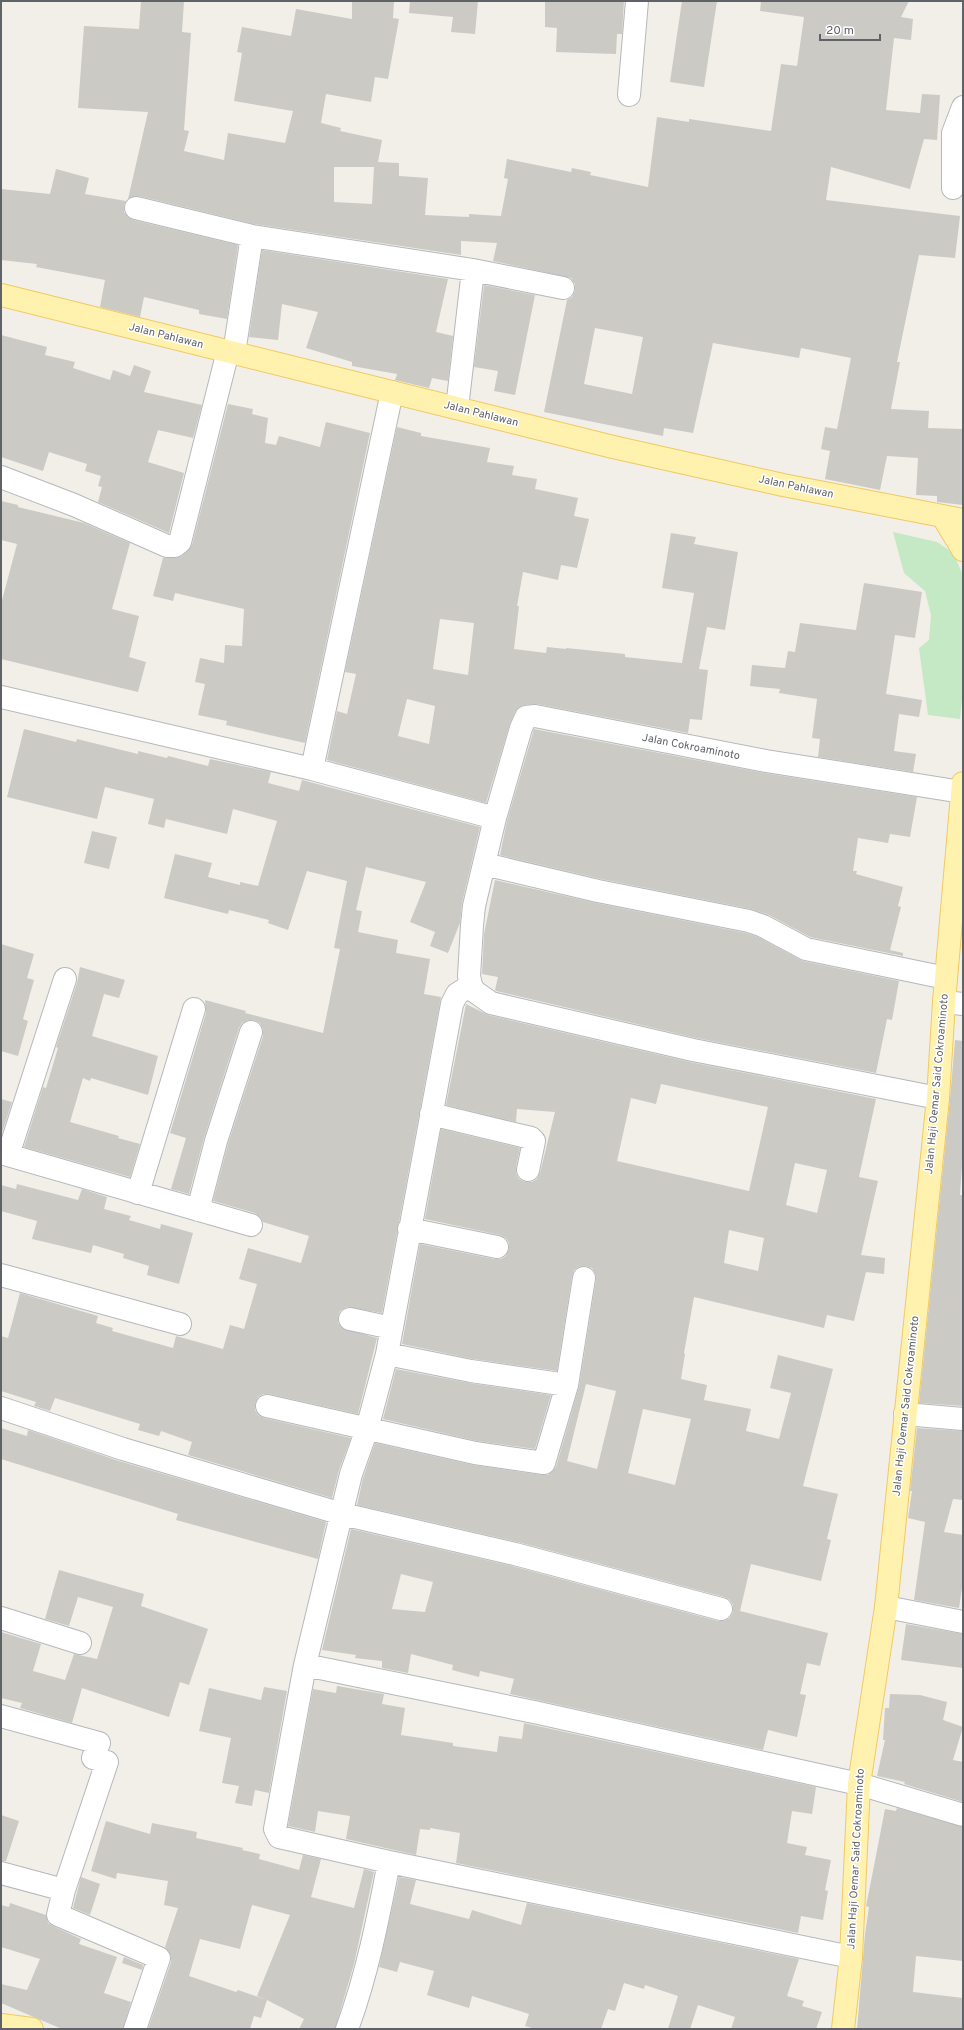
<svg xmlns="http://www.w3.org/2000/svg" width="964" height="2030" viewBox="0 0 964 2030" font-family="Overpass,sans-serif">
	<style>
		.green { fill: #c5e8c5 }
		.building { fill: #cccac5; fill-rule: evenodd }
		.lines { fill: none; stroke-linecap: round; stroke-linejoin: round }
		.minor-casing { stroke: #b5b8bc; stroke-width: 24 }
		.major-casing { stroke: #f2c960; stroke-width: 24 }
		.minor { stroke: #fff; stroke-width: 22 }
		.major { stroke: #fff2af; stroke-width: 22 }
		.labels { text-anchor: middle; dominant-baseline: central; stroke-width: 3; stroke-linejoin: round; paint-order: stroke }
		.street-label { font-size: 11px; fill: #5f6368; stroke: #fff }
	</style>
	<rect width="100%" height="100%" fill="#f1efe8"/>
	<path class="green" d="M 893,532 L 937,542 L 953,553 L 963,575 L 963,691 L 960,719 L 928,715 L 919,648 L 929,640 L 931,615 L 925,591 L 904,573 Z"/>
	<path class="building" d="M 141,1 L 184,1 L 182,32 L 191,33 L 184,130 L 189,131 L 184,151 L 224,160 L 228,133 L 285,143 L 293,111 L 234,101 L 242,53 L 237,52 L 242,27 L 291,36 L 296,9 L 352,19 L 352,1 L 394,1 L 393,18 L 399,19 L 388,79 L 375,77 L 371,102 L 326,94 L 321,123 L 341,128 L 340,131 L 382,140 L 378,162 L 399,163 L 399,176 L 428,178 L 425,215 L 469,217 L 469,214 L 501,216 L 508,179 L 504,178 L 507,159 L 571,172 L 572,168 L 591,172 L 590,175 L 648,187 L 657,117 L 689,122 L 689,119 L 771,131 L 781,64 L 797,66 L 804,17 L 760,11 L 761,1 L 909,1 L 901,17 L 913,19 L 911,40 L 894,38 L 886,110 L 920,113 L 922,94 L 940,95 L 937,140 L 924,139 L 910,189 L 831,167 L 826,200 L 960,216 L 955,258 L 919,255 L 897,362 L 900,362 L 891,409 L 929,411 L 928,428 L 963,429 L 963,505 L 937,502 L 937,496 L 916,495 L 918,458 L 887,456 L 880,490 L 825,479 L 830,451 L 821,449 L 825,427 L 837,429 L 851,358 L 801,348 L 799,358 L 713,343 L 693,433 L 664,428 L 663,436 L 544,412 L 567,300 L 572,297 L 575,291 L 575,284 L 571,278 L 493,261 L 497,243 L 461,241 L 461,255 L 254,224 L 139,196 L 128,199 L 148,112 L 78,108 L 84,26 L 139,29 ZM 334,167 L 374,167 L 372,204 L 334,202 ZM 595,328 L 643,337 L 632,394 L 584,384 Z
		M 410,1 L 478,1 L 475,34 L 451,32 L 453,17 L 409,13 Z
		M 545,1 L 624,1 L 622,34 L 617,34 L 616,54 L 556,52 L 557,28 L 545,27 Z
		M 682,1 L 717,1 L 704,87 L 670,82 Z
		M 56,169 L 89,178 L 85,194 L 126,201 L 124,205 L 124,212 L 128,217 L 133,220 L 238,245 L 227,319 L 199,314 L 199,310 L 144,297 L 140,317 L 100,307 L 105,280 L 36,267 L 37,264 L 1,260 L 1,189 L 50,194 Z
		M 262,250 L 448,279 L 436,332 L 453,336 L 448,381 L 432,378 L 429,388 L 416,385 L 395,380 L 397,374 L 352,366 L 352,362 L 306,348 L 318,312 L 282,304 L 278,340 L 249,337 Z
		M 484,285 L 535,295 L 515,395 L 494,391 L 498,371 L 474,367 Z
		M 1,335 L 47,347 L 45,355 L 75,362 L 73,368 L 110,380 L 113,370 L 130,376 L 134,365 L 151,371 L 144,392 L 202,405 L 193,438 L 158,430 L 148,462 L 184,473 L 169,533 L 98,502 L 102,487 L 98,486 L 101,476 L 85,471 L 87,464 L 49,452 L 43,471 L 1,457 Z
		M 228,404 L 253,409 L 252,414 L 268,418 L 265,443 L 276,445 L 279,436 L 320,447 L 326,422 L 370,433 L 305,743 L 226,725 L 227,721 L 198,715 L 205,684 L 195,682 L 200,658 L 224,663 L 225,645 L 242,646 L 244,609 L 175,593 L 173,601 L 153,596 L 163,558 L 175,558 L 182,556 L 192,545 Z
		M 397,427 L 421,433 L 421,436 L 490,448 L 487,462 L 514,466 L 512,475 L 537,479 L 535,489 L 578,498 L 574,516 L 589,519 L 577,568 L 561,565 L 558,580 L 523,572 L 517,606 L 519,606 L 514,649 L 546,653 L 547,647 L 566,649 L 566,648 L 625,654 L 625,657 L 682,663 L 694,593 L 662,588 L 671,533 L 696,537 L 694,544 L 738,552 L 725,630 L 707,627 L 699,669 L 708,670 L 702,720 L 690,719 L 688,733 L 537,704 L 524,705 L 519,707 L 515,712 L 510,723 L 486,803 L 327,760 L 337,711 L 347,714 L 356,674 L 345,672 ZM 440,619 L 474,623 L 468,675 L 433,669 ZM 407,699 L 435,706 L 429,744 L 398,736 Z
		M 1,501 L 18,505 L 18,507 L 84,523 L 130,543 L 112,609 L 139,616 L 129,657 L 146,662 L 138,692 L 1,659 L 1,604 L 17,544 L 1,540 Z
		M 864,583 L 922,592 L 915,638 L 895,635 L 886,694 L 922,700 L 919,717 L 899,714 L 894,751 L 916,754 L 913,772 L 818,757 L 820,739 L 812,738 L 817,699 L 779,693 L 780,689 L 750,686 L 752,665 L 785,668 L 788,651 L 795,652 L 800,623 L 856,630 Z
		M 24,729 L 76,742 L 77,739 L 138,754 L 138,751 L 167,758 L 168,756 L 208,766 L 210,759 L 271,772 L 268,783 L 299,791 L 302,780 L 480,827 L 462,903 L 460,923 L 448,953 L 430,946 L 435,932 L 410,922 L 426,882 L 366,867 L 356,910 L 362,911 L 358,932 L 398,940 L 396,953 L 430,959 L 424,994 L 441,997 L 382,1313 L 347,1307 L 340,1311 L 338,1317 L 338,1323 L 342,1328 L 377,1338 L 358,1414 L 269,1394 L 263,1394 L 258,1397 L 255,1404 L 255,1410 L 258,1415 L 264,1418 L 351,1438 L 339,1470 L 332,1498 L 188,1455 L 192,1442 L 161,1431 L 159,1436 L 138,1430 L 140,1424 L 55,1398 L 50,1411 L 34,1406 L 36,1402 L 1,1391 L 1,1336 L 8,1338 L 20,1293 L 98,1316 L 96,1323 L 113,1328 L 112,1331 L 173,1348 L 176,1336 L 223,1349 L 230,1325 L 244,1329 L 257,1284 L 239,1279 L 248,1248 L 301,1263 L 309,1236 L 263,1222 L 260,1217 L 255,1213 L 213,1201 L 228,1144 L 263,1036 L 263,1029 L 260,1023 L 254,1020 L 248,1020 L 242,1023 L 239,1028 L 204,1138 L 189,1194 L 171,1189 L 186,1138 L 170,1133 L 206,1013 L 205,1000 L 246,1011 L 245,1013 L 323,1033 L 340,949 L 334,948 L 347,881 L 307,871 L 288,930 L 268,923 L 269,920 L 229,910 L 228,914 L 164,898 L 175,854 L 212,863 L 208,877 L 240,885 L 240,882 L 258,886 L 277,821 L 233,809 L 227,834 L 166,819 L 164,828 L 148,824 L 154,799 L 105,787 L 97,819 L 7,797 Z
		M 534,729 L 764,773 L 917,797 L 910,837 L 890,834 L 888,843 L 858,838 L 853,871 L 857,871 L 856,874 L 903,887 L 898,906 L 901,907 L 890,950 L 903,953 L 903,956 L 810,937 L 769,915 L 751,909 L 601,879 L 500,855 L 507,821 Z
		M 92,831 L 117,837 L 109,869 L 84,863 Z
		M 495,880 L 596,903 L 746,933 L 758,937 L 803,961 L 899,981 L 892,1020 L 887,1019 L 876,1073 L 696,1038 L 496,991 L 495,990 L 498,977 L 482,974 L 484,934 Z
		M 1,944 L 34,954 L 27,978 L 34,980 L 23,1019 L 28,1021 L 18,1056 L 1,1051 Z
		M 80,967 L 125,980 L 119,998 L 104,994 L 92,1036 L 158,1056 L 148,1095 L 91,1078 L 90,1081 L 83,1078 L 70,1122 L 119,1136 L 118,1138 L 140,1144 L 130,1177 L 24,1147 L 43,1087 L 46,1088 L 58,1048 L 56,1047 L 77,983 Z
		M 466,1004 L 488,1015 L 690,1062 L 876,1099 L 859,1177 L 878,1181 L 861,1255 L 885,1258 L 884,1274 L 866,1272 L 854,1321 L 827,1315 L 824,1328 L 694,1297 L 684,1353 L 685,1354 L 681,1379 L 707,1385 L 704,1400 L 751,1409 L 746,1431 L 779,1439 L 791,1393 L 770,1388 L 778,1355 L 833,1369 L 803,1486 L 838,1494 L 827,1539 L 831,1540 L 821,1581 L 751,1564 L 740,1611 L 828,1633 L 820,1666 L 807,1663 L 800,1694 L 806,1695 L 797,1737 L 768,1730 L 763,1750 L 510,1694 L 514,1679 L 480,1671 L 479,1677 L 452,1670 L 453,1665 L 411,1654 L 408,1673 L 382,1668 L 382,1661 L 355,1658 L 356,1655 L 322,1650 L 351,1529 L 512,1566 L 718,1621 L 724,1621 L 730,1618 L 733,1612 L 733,1605 L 730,1600 L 724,1597 L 518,1542 L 357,1505 L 363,1478 L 375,1443 L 473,1465 L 542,1475 L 548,1475 L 556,1467 L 579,1387 L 596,1280 L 595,1273 L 592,1268 L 586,1266 L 579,1267 L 574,1270 L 572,1276 L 557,1371 L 473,1359 L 402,1344 L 420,1244 L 494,1259 L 501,1259 L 506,1256 L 509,1249 L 509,1243 L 506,1238 L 500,1235 L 425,1219 L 441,1129 L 520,1148 L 516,1167 L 516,1174 L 519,1179 L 525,1182 L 532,1182 L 537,1179 L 540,1173 L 555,1112 L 517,1109 L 516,1122 L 446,1105 ZM 661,1084 L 768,1107 L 749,1191 L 617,1161 L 631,1098 L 656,1104 ZM 795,1163 L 827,1170 L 817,1213 L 786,1205 ZM 729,1230 L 764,1238 L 758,1271 L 724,1263 ZM 586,1384 L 616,1391 L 597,1469 L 567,1461 ZM 643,1409 L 691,1419 L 675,1485 L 628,1473 ZM 401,1574 L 433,1582 L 425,1612 L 392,1609 Z
		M 955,1040 L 963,1041 L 963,1151 L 960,1195 L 963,1195 L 963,1406 L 919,1403 L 950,1099 Z
		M 1,1099 L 12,1102 L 1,1136 Z
		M 17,1184 L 78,1200 L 82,1189 L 107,1197 L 104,1209 L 131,1216 L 129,1220 L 160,1229 L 161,1224 L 193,1233 L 179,1284 L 147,1275 L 149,1266 L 123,1258 L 124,1254 L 93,1245 L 91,1253 L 32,1239 L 37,1221 L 1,1211 L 1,1185 L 16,1189 Z
		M 396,1369 L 469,1383 L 551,1395 L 535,1449 L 477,1441 L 383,1419 Z
		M 1,1428 L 27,1436 L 28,1430 L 119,1461 L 326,1522 L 318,1559 L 176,1520 L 178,1514 L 1,1459 Z
		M 917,1428 L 963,1431 L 963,1500 L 953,1499 L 944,1532 L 963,1535 L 963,1582 L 959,1608 L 914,1600 L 925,1522 L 908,1518 L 912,1491 L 910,1491 Z
		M 59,1570 L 144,1594 L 141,1606 L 208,1629 L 189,1685 L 180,1682 L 169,1717 L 82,1688 L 72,1723 L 20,1708 L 22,1703 L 1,1698 L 1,1632 L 41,1644 L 33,1671 L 65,1680 L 74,1654 L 97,1659 L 113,1607 L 78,1597 L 69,1626 L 45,1619 Z
		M 906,1624 L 963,1634 L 963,1668 L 901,1660 Z
		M 337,1686 L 384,1694 L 382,1704 L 405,1708 L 401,1735 L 453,1743 L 453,1746 L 497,1752 L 499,1736 L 522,1739 L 524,1723 L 816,1787 L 812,1814 L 792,1811 L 787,1843 L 807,1847 L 805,1855 L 831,1860 L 825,1890 L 828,1891 L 823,1920 L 801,1916 L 798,1933 L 456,1863 L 460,1833 L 430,1828 L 430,1830 L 420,1829 L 416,1855 L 346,1839 L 350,1816 L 318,1811 L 315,1832 L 288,1826 L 313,1689 L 336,1693 Z
		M 264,1687 L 287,1691 L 269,1793 L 255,1790 L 252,1806 L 235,1803 L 239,1786 L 222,1783 L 231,1738 L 199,1731 L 209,1688 L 261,1700 Z
		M 890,1694 L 920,1695 L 947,1702 L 943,1720 L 963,1727 L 953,1760 L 963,1762 L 963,1802 L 904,1784 L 905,1782 L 877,1776 L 885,1740 L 883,1740 L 885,1708 L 889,1708 Z
		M 897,1808 L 963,1827 L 963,1961 L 916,1956 L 913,1992 L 963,1998 L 963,2029 L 857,2029 L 865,1934 L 869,1907 L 866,1906 L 873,1871 L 885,1809 L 896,1811 Z
		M 1,1815 L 19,1821 L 6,1861 L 1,1861 Z
		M 106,1821 L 150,1834 L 152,1823 L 197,1832 L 196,1838 L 243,1848 L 242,1850 L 260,1854 L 259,1859 L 299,1870 L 303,1855 L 321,1859 L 311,1897 L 354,1908 L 364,1869 L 374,1872 L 354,1964 L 335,2029 L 299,2029 L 304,2019 L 267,2000 L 261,2018 L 254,2016 L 250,2029 L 148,2029 L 171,1962 L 171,1956 L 165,1947 L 178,1908 L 164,1905 L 168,1881 L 117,1873 L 116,1879 L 91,1871 ZM 252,1905 L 290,1915 L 257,1996 L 267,2000 L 238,1990 L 236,1992 L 189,1976 L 200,1939 L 240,1949 Z
		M 81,1877 L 100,1884 L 90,1915 L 73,1908 Z
		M 399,1877 L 416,1880 L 410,1904 L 469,1919 L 472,1910 L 521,1925 L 527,1903 L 799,1959 L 787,1996 L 804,2001 L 802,2006 L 822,2012 L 816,2029 L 731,2029 L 735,2017 L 698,2005 L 690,2029 L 668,2029 L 678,1996 L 645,1985 L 644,1989 L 624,1983 L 615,2011 L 608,2009 L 601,2029 L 535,2029 L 525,2026 L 529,2014 L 472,1996 L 469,2008 L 427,1995 L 434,1971 L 400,1962 L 397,1972 L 379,1967 Z
		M 10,1903 L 46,1915 L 48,1923 L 53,1926 L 81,1939 L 79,1944 L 117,1957 L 104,1993 L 131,2002 L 123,2029 L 62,2029 L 1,2003 L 1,1984 L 27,1990 L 40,1959 L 1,1947 L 1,1905 L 9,1907 Z
		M 124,1957 L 143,1965 L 142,1970 L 122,1963 Z"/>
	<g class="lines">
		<defs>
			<path id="minor" d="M 629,95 L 637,1
				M 953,188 L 953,133 L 963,107
				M 136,208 L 252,236 L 473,270 L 563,288
				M 234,353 L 252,236
				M 457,408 L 473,270
				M 1,477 L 74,505 L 167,546 L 175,546 L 180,542 L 228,351
				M 1,697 L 312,769 L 392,392
				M 312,769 L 495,818
				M 484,864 L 598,891 L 749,921 L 763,926 L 806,949 L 946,978
				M 471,985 L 457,994 L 452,1004 L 387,1354 L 367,1429 L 351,1474 L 305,1665 L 275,1829 L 279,1837 L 389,1862 L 851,1957
				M 944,1002 L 963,1004
				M 938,1098 L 693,1050 L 491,1003 L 474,991 L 471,985 L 469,976 L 472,925 L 474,906 L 495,818 L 521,728 L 526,717 L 535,716 L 766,761 L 962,792
				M 431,1114 L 531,1138 L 534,1141 L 528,1170
				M 1,1153 L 251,1225
				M 8,1155 L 65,979
				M 138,1193 L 194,1009
				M 198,1210 L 216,1141 L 251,1032
				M 409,1229 L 497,1247
				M 1,1275 L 180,1324
				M 350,1319 L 392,1328
				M 387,1354 L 471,1371 L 567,1385
				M 267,1406 L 475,1453 L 544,1463 L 567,1385 L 584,1278
				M 1,1408 L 123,1449 L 342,1514 L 515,1554 L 721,1609
				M 905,1414 L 963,1419
				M 886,1607 L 963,1622
				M 1,1618 L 80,1643
				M 305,1665 L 534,1712 L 859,1784 L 963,1815
				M 1,1716 L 99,1743 L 93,1758 L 107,1762 L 64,1890 L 58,1915 L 159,1958 L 135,2029
				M 1,1873 L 64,1890
				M 347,2029 C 367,1975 378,1919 389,1862"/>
			<path id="major" d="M 1,295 L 613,447 L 783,485 L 963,520
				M 943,517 L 963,550
				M 1,2025 L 32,2029
				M 843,2029 L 851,1957 L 859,1784 L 886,1607 L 938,1098 L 944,1002 L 963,783"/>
		</defs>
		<use href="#minor" class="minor-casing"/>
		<use href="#major" class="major-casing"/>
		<use href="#minor" class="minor"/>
		<use href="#major" class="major"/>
	</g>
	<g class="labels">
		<g class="street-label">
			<text transform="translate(166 336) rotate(14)">Jalan Pahlawan</text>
			<text transform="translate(481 414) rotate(14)">Jalan Pahlawan</text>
			<text transform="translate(796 487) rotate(12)">Jalan Pahlawan</text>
			<text transform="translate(691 747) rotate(11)">Jalan Cokroaminoto</text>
			<text transform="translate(937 1084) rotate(-85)">Jalan Haji Oemar Said Cokroaminoto</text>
			<text transform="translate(906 1406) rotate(-84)">Jalan Haji Oemar Said Cokroaminoto</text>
			<text transform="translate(856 1859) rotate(-87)">Jalan Haji Oemar Said Cokroaminoto</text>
		</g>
	</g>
	<rect width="964" height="2030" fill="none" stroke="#5f6368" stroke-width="4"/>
	<path d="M820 34v6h60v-6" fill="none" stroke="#5f6368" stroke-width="2"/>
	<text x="826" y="34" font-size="12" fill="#5f6368" stroke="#ffffff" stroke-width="3" paint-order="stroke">20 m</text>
</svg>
